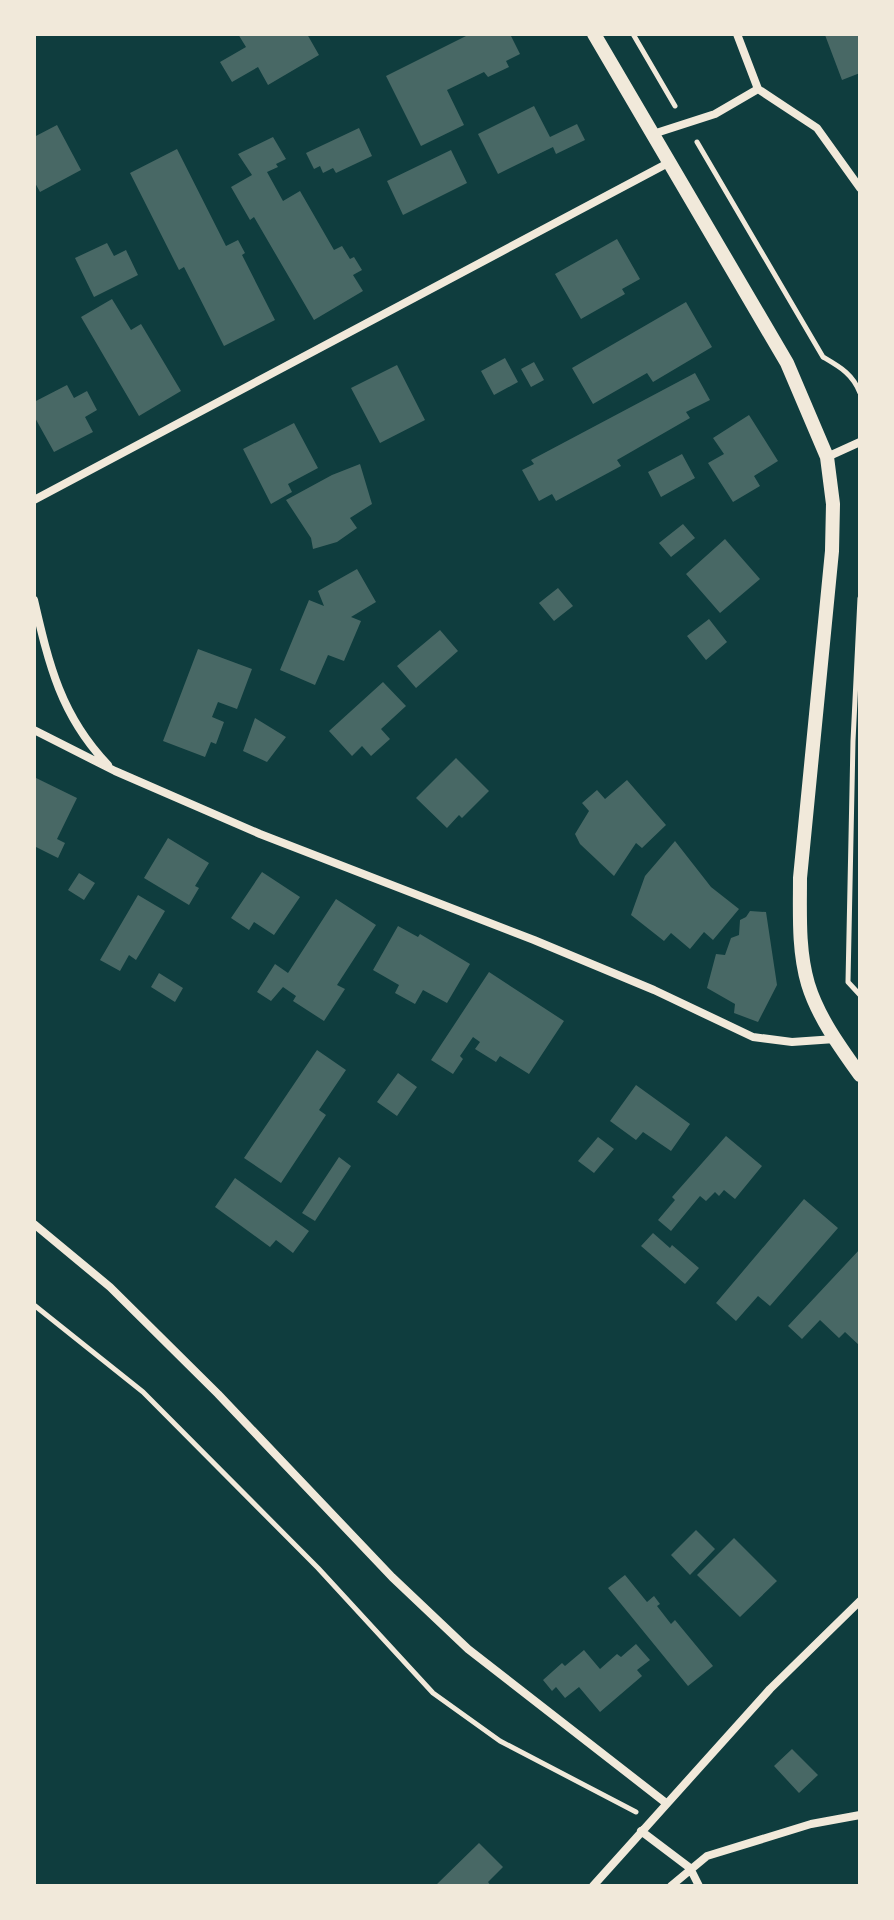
<svg xmlns="http://www.w3.org/2000/svg" width="894" height="1920" viewBox="0 0 894 1920" font-family="'Space Grotesk',sans-serif">
	<style>
		.building { fill: #486865 }
		.lines { fill: none; stroke-linecap: round; stroke-linejoin: round }
		.path { stroke: #f1e9da; stroke-width: 5 }
		.minor { stroke: #f1e9da; stroke-width: 8 }
		.tertiary { stroke: #f1e9da; stroke-width: 14 }
	</style>
	<rect width="100%" height="100%" fill="#0f3d3e"/>
	<path class="building" d="M 238,34 L 307,34 L 319,55 L 268,85 L 258,67 L 232,82 L 220,62 L 246,47 Z
		M 470,34 L 510,34 L 520,54 L 506,61 L 509,67 L 488,77 L 484,72 L 447,90 L 464,125 L 421,146 L 386,76 Z
		M 860,34 L 860,73 L 842,80 L 825,35 Z
		M 534,106 L 550,137 L 577,124 L 585,140 L 556,154 L 553,147 L 498,174 L 478,134 Z
		M 57,125 L 81,170 L 40,192 L 34,181 L 34,137 Z
		M 359,128 L 372,156 L 336,173 L 333,168 L 323,173 L 320,166 L 314,169 L 306,153 Z
		M 273,137 L 286,159 L 276,164 L 278,167 L 267,172 L 283,201 L 300,191 L 334,250 L 342,246 L 350,259 L 354,257 L 362,270 L 353,275 L 363,291 L 314,320 L 254,217 L 250,220 L 231,187 L 252,175 L 238,154 Z
		M 177,149 L 226,246 L 238,240 L 245,253 L 242,255 L 275,320 L 224,346 L 184,267 L 179,270 L 130,173 Z
		M 451,150 L 467,183 L 403,215 L 387,181 Z
		M 617,239 L 640,279 L 622,289 L 625,294 L 581,319 L 555,274 Z
		M 107,243 L 114,256 L 126,250 L 138,275 L 94,297 L 75,258 Z
		M 112,299 L 131,330 L 141,324 L 181,391 L 139,416 L 81,317 Z
		M 686,302 L 712,347 L 653,382 L 647,373 L 593,404 L 572,368 Z
		M 505,358 L 518,382 L 494,395 L 481,371 Z
		M 534,362 L 544,380 L 531,387 L 521,369 Z
		M 397,365 L 425,420 L 380,443 L 351,388 Z
		M 695,373 L 710,400 L 686,412 L 690,418 L 617,460 L 621,466 L 556,501 L 552,494 L 539,501 L 522,470 L 534,464 L 531,460 Z
		M 67,385 L 74,398 L 87,391 L 97,410 L 85,417 L 93,432 L 54,452 L 34,416 L 34,402 Z
		M 749,415 L 778,461 L 754,476 L 760,486 L 733,502 L 708,463 L 724,454 L 713,438 Z
		M 294,423 L 318,468 L 288,484 L 292,492 L 271,504 L 243,449 Z
		M 682,454 L 695,478 L 661,497 L 648,472 Z
		M 360,464 L 372,504 L 350,518 L 357,528 L 337,542 L 313,549 L 311,538 L 286,500 L 332,475 Z
		M 683,524 L 695,538 L 671,557 L 659,543 Z
		M 725,539 L 760,579 L 720,613 L 686,574 Z
		M 357,569 L 376,602 L 351,617 L 361,621 L 344,661 L 328,655 L 315,685 L 280,670 L 309,600 L 324,606 L 318,591 Z
		M 558,588 L 573,606 L 554,621 L 539,603 Z
		M 709,619 L 727,642 L 706,660 L 687,636 Z
		M 440,630 L 458,651 L 416,688 L 397,666 Z
		M 198,649 L 252,669 L 237,709 L 218,702 L 212,717 L 224,722 L 216,744 L 211,742 L 205,757 L 163,741 Z
		M 383,682 L 406,706 L 381,729 L 390,739 L 371,756 L 362,746 L 352,756 L 329,731 Z
		M 255,718 L 286,737 L 267,762 L 243,751 Z
		M 456,758 L 489,791 L 462,818 L 459,815 L 447,828 L 416,798 Z
		M 34,777 L 77,798 L 57,839 L 65,843 L 58,858 L 34,846 Z
		M 627,780 L 666,825 L 642,848 L 636,843 L 614,876 L 580,844 L 575,834 L 589,811 L 582,803 L 597,790 L 605,799 Z
		M 168,838 L 209,863 L 195,886 L 199,888 L 189,905 L 144,878 Z
		M 675,841 L 711,887 L 739,909 L 713,940 L 704,932 L 690,949 L 671,933 L 664,941 L 631,915 L 645,876 Z
		M 262,872 L 300,897 L 274,935 L 254,922 L 249,930 L 231,918 Z
		M 79,873 L 95,883 L 84,900 L 68,890 Z
		M 138,895 L 165,911 L 136,960 L 129,955 L 120,971 L 100,960 Z
		M 336,899 L 376,925 L 337,985 L 345,989 L 324,1021 L 293,1001 L 296,996 L 283,987 L 271,1001 L 257,992 L 275,964 L 288,973 Z
		M 750,911 L 766,912 L 777,985 L 758,1022 L 734,1013 L 735,1004 L 707,988 L 716,954 L 725,955 L 731,938 L 739,935 L 740,920 L 746,917 Z
		M 398,926 L 418,937 L 420,934 L 470,964 L 447,1003 L 423,990 L 415,1004 L 395,993 L 399,985 L 373,970 Z
		M 489,972 L 564,1021 L 529,1074 L 500,1056 L 496,1062 L 475,1049 L 480,1042 L 473,1037 L 460,1056 L 463,1059 L 453,1074 L 431,1060 Z
		M 159,973 L 183,988 L 175,1002 L 151,987 Z
		M 317,1050 L 346,1070 L 319,1110 L 326,1115 L 281,1183 L 244,1158 Z
		M 398,1073 L 417,1087 L 397,1116 L 377,1102 Z
		M 636,1085 L 690,1124 L 671,1151 L 643,1132 L 636,1140 L 610,1121 Z
		M 726,1136 L 762,1166 L 735,1199 L 724,1190 L 719,1196 L 715,1192 L 706,1201 L 700,1196 L 671,1231 L 658,1220 L 675,1200 L 672,1197 Z
		M 598,1137 L 614,1149 L 594,1173 L 578,1161 Z
		M 339,1157 L 351,1166 L 315,1221 L 302,1213 Z
		M 235,1178 L 309,1231 L 293,1253 L 276,1240 L 270,1247 L 215,1207 Z
		M 804,1199 L 838,1228 L 770,1306 L 758,1296 L 736,1321 L 716,1303 Z
		M 653,1233 L 670,1248 L 672,1245 L 699,1268 L 685,1284 L 641,1246 Z
		M 860,1249 L 860,1346 L 845,1332 L 839,1338 L 820,1320 L 802,1339 L 788,1326 Z
		M 696,1530 L 715,1549 L 690,1575 L 671,1555 Z
		M 734,1538 L 777,1581 L 740,1617 L 697,1575 Z
		M 625,1575 L 647,1602 L 654,1596 L 660,1604 L 657,1606 L 671,1624 L 675,1620 L 713,1666 L 688,1686 L 608,1588 Z
		M 636,1644 L 650,1660 L 637,1670 L 642,1676 L 600,1712 L 579,1687 L 565,1698 L 556,1687 L 552,1691 L 543,1680 L 562,1663 L 565,1666 L 584,1650 L 600,1669 L 617,1654 L 621,1657 Z
		M 792,1749 L 818,1775 L 799,1793 L 774,1766 Z
		M 479,1843 L 503,1867 L 488,1882 L 491,1886 L 435,1886 Z"/>
	<g class="lines">
		<path class="path" d="M 633,34 L 675,106
			M 697,142 L 823,357 C 840,367 853,374 860,393
			M 860,598 L 853,741 L 848,982 L 860,995
			M 34,1305 L 143,1392 L 318,1568 L 433,1693 L 500,1741 L 636,1812"/>
		<path class="minor" d="M 737,34 L 758,89
			M 653,134 L 715,114 L 758,89 L 817,128 L 860,188
			M 827,457 L 860,442
			M 34,500 L 670,162
			M 34,600 C 49,665 61,716 108,765
			M 34,730 L 115,771 L 260,834 L 534,940 L 654,990 L 753,1037 L 792,1042 L 835,1039
			M 34,1224 L 110,1287 L 218,1394 L 392,1577 L 468,1649 L 666,1803
			M 641,1831 L 690,1868 L 699,1886
			M 593,1886 L 770,1689 L 860,1601
			M 671,1886 L 707,1856 L 811,1824 L 860,1815"/>
		<path class="tertiary" d="M 594,34 L 787,363 L 827,457 L 833,504 L 832,551 L 800,878 C 800,913 798,950 808,984 C 818,1017 840,1047 860,1075"/>
	</g>
	<rect width="894" height="1920" fill="none" stroke="#f1e9da" stroke-width="72"/>
</svg>
